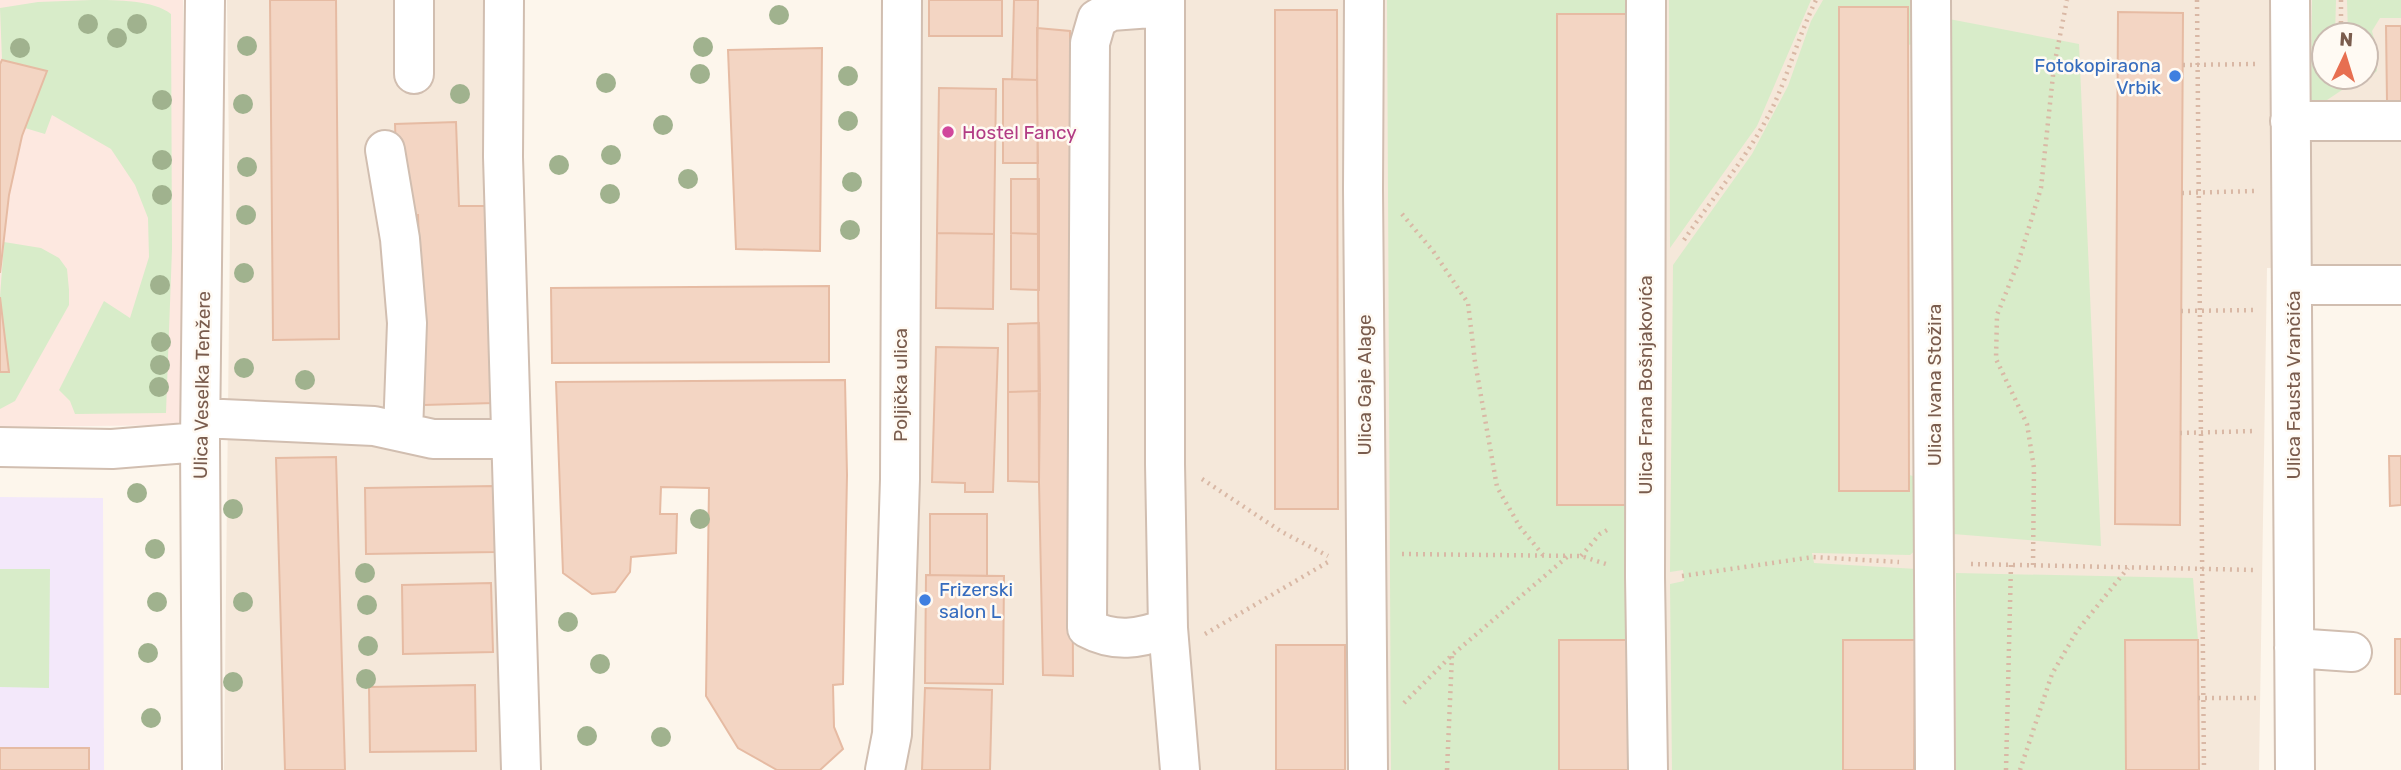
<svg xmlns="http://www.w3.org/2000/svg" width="2401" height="770" viewBox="0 0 2401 770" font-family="Rubik,sans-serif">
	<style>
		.residential { fill: #f5e8da; fill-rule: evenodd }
		.commercial { fill: #fde8e0 }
		.education { fill: #f3e8fa }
		.green { fill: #d8ecc9 }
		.building { fill: #f3d5c3; stroke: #e6bba3; stroke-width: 2 }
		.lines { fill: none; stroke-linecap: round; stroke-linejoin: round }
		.minor-casing { stroke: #d1beb0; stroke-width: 42 }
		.path { stroke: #d9b8a5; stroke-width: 4.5; stroke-dasharray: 2 5; stroke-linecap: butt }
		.minor { stroke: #fff; stroke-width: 38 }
		.tree { fill: #a0b28e }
		.shop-dot { fill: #3f7fe0; stroke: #fffaf3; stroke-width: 2.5 }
		.hotel-dot { fill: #d1479c; stroke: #fffaf3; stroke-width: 2.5 }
		.labels { text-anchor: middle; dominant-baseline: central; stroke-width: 5; stroke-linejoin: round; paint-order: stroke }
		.shop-label { font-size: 19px; fill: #366cbe; stroke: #fffaf3; text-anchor: end }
		.hotel-label { font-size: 19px; fill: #b23c85; stroke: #fffaf3; text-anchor: start }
		.street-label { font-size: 19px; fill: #7a5c4d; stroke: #fffaf3 }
	</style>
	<rect width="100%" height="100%" fill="#fdf6ec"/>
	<path class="residential" d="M 227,0 L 520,0 L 526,770 L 224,770 L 230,229 Z
		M 913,0 L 2401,0 L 2401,265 L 2267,268 L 2259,770 L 884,770 ZM 2324,35 L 2366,35 L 2366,77 L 2324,77 Z"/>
	<path class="commercial" d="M 0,0 L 183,0 L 186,420 L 182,425 L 0,427 Z"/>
	<path class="education" d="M 0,497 L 103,498 L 104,770 L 0,770 Z"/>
	<path class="green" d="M 92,0 C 117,0 154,0 171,14 L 172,249 L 166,413 L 75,414 L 70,401 L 59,390 L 104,301 L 130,318 L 149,257 L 148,218 L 135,185 L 111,149 L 52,115 L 45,134 L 25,128 L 47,71 L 2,60 L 0,8 L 38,2 Z
		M 1387,0 L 1628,0 L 1628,14 L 1557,15 L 1557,504 L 1629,505 L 1633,640 L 1559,640 L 1559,770 L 1391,770 Z
		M 1669,0 L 1811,0 L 1757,126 L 1670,248 Z
		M 1823,0 L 1917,0 L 1917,43 L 1908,45 L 1908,8 L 1839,8 L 1839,490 L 1908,491 L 1909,475 L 1917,477 L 1917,549 L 1910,555 L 1812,553 L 1814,563 L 1917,569 L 1919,660 L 1914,660 L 1914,640 L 1843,640 L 1843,770 L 1672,770 L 1670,584 L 1684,581 L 1683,570 L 1670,572 L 1673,265 L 1752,154 L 1788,86 L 1811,21 Z
		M 2312,0 L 2336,0 L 2335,35 L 2324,35 L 2324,77 L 2343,77 L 2342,90 L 2327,100 L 2311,102 Z
		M 2347,0 L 2401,0 L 2401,18 L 2380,18 L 2372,31 L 2377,50 L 2377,71 L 2371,76 L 2366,75 L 2366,35 L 2348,35 Z
		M 1949,19 L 2079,44 L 2101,546 L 1953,534 Z
		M 4,242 L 41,248 L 59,258 L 67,269 L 69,290 L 69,305 L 15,401 L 0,409 L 0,372 L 8,371 L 0,297 Z
		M 0,569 L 50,569 L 49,688 L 0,687 Z
		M 1956,573 L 2193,578 L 2198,640 L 2126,640 L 2126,770 L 1956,770 Z"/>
	<path class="building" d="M 270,0 L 336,0 L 339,339 L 273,340 Z
		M 929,0 L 1002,0 L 1002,36 L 929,36 Z
		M 1014,0 L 1038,0 L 1037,80 L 1012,79 Z
		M 1839,7 L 1908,7 L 1909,491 L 1839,491 Z
		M 1275,10 L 1337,10 L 1338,509 L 1275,509 Z
		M 2118,12 L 2183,13 L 2180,525 L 2115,524 Z
		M 1557,14 L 1628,14 L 1629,505 L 1557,505 Z
		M 2386,26 L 2401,26 L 2401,101 L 2387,101 Z
		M 1037,28 L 1070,31 L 1073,676 L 1043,675 L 1039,482 Z
		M 822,48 L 820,251 L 736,249 L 728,50 Z
		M 2,60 L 47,71 L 22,136 L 9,195 L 0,273 L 0,64 Z
		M 1003,79 L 1037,80 L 1038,163 L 1003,163 Z
		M 939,88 L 996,89 L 994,234 L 937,233 Z
		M 456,122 L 459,206 L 487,206 L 493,403 L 424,405 L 418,215 L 398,215 L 395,124 Z
		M 1011,179 L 1039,179 L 1039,234 L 1011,233 Z
		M 937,233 L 994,234 L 993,309 L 936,308 Z
		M 1011,233 L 1039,234 L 1039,290 L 1011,289 Z
		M 829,286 L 829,362 L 552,363 L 551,288 Z
		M 0,297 L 9,372 L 0,372 Z
		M 1039,323 L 1040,391 L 1008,392 L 1008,324 Z
		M 936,347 L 998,348 L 993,492 L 965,492 L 965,483 L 932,482 Z
		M 845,380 L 847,475 L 843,684 L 833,685 L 834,727 L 843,749 L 820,770 L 777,770 L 738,748 L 706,696 L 709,488 L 661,487 L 660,514 L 677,514 L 676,553 L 631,557 L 630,572 L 615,592 L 592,594 L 563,573 L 556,382 Z
		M 1040,391 L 1039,482 L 1008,481 L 1008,392 Z
		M 2389,456 L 2401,456 L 2401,505 L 2390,506 Z
		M 336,457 L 345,770 L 285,770 L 276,458 Z
		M 494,486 L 495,552 L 366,554 L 365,488 Z
		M 930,514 L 987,514 L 987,576 L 930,575 Z
		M 926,575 L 1004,576 L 1003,684 L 925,683 Z
		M 491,583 L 493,652 L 403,654 L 402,585 Z
		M 2395,639 L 2401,639 L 2401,694 L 2395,694 Z
		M 1559,640 L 1633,640 L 1633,770 L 1559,770 Z
		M 1843,640 L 1915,640 L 1914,770 L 1843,770 Z
		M 2125,640 L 2198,640 L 2199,770 L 2126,770 Z
		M 1276,645 L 1345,645 L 1345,770 L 1276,770 Z
		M 475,685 L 476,751 L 370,752 L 369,687 Z
		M 925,688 L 992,690 L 990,770 L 922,770 Z
		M 0,748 L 89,748 L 89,770 L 0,770 Z"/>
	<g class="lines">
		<defs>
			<path id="minor" d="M 504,0 L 503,157 L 521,770
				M 1364,0 L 1363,189 L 1368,770
				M 1646,0 L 1645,577 L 1648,770
				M 1931,0 L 1935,770
				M 2290,0 L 2295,770
				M 1165,7 L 1111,11 L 1097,19 L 1090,43 L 1087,628 C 1115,643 1139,639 1168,628 L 1165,464 L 1165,0
				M 414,74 L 414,0
				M 2290,121 L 2401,121
				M 385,150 L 400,239 L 407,323 L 403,432
				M 2293,285 L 2401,285
				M 201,418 L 374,426 L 433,439 L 511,439
				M 0,447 L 112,449 L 200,442
				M 1168,628 L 1180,770
				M 2294,648 L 2352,652
				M 202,770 L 200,442 L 205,0
				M 885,770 L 892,734 L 900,479 L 902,0"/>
		</defs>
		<use href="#minor" class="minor-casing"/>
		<path class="path" d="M 2197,0 L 2204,770
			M 2341,0 L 2341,35
			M 2183,65 L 2255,64
			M 2182,193 L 2254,191
			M 1402,214 L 1433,251 L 1468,303 L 1475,362 L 1497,487 L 1520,527 L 1543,555
			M 1684,240 C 1715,194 1753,151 1776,100 C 1790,68 1800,33 1816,0
			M 2181,311 L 2257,310
			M 2180,433 L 2256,431
			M 1202,479 L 1282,532 L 1328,556
			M 1402,554 L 1581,556 L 1609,565
			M 1581,556 L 1600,534 L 1609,529
			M 1971,564 L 2256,570
			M 2033,565 L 2034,468 L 2027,424 L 1996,359 L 1997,315 L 2018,263 L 2041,188 L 2054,66 L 2067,0
			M 1682,576 L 1813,557 L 1899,562
			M 1205,634 L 1328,562
			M 2198,698 L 2257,698
			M 1404,703 L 1452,655 L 1567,557
			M 1447,770 L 1452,655
			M 2006,770 L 2011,564
			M 2020,770 L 2052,674 L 2077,631 L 2128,568"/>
		<use href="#minor" class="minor"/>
	</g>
	<g class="tree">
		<circle cx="779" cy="15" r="10"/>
		<circle cx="88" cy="24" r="10"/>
		<circle cx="137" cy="24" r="10"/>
		<circle cx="117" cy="38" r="10"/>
		<circle cx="247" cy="46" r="10"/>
		<circle cx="703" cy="47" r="10"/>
		<circle cx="20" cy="48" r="10"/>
		<circle cx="700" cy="74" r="10"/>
		<circle cx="848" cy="76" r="10"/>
		<circle cx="606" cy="83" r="10"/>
		<circle cx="460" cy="94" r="10"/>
		<circle cx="162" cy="100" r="10"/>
		<circle cx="243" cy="104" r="10"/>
		<circle cx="848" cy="121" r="10"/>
		<circle cx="663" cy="125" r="10"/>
		<circle cx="611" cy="155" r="10"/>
		<circle cx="162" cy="160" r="10"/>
		<circle cx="559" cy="165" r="10"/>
		<circle cx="247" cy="167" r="10"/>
		<circle cx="688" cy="179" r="10"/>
		<circle cx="852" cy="182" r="10"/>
		<circle cx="610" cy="194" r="10"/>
		<circle cx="162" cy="195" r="10"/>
		<circle cx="246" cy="215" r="10"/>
		<circle cx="850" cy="230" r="10"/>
		<circle cx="244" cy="273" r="10"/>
		<circle cx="160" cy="285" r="10"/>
		<circle cx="161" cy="342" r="10"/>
		<circle cx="160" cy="365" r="10"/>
		<circle cx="244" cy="368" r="10"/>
		<circle cx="305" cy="380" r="10"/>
		<circle cx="159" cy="387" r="10"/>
		<circle cx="137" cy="493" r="10"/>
		<circle cx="233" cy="509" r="10"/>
		<circle cx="700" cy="519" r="10"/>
		<circle cx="155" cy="549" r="10"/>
		<circle cx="365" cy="573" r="10"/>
		<circle cx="157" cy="602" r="10"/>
		<circle cx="243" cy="602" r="10"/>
		<circle cx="367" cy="605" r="10"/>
		<circle cx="568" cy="622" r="10"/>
		<circle cx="368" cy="646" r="10"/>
		<circle cx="148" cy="653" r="10"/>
		<circle cx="600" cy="664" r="10"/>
		<circle cx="366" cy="679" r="10"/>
		<circle cx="233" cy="682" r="10"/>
		<circle cx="151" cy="718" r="10"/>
		<circle cx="587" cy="736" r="10"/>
		<circle cx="661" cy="737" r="10"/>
	</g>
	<g class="shop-dot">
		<circle cx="2175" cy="76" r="7"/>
		<circle cx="925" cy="600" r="7"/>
	</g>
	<circle class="hotel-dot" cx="948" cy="132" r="7"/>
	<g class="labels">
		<g class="shop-label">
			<text x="2161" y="65">Fotokopiraona<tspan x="2161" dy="22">Vrbik</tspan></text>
			<text x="939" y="589" text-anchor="start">Frizerski<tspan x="939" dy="22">salon L</tspan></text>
		</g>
		<g class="hotel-label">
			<text x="962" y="132">Hostel Fancy</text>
		</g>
		<g class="street-label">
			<text transform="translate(202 385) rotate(-89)">Ulica Veselka Tenžere</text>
			<text transform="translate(900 385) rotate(-90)">Poljička ulica</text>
			<text transform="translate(1364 385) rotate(-90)">Ulica Gaje Alage</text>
			<text transform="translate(1645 385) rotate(-90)">Ulica Frana Bošnjakovića</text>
			<text transform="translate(1934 385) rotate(-90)">Ulica Ivana Stožira</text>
			<text transform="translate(2293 385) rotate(-90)">Ulica Fausta Vrančića</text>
		</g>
	</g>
	<g transform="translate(2345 56) rotate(4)"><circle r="33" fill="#fffaf3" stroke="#cabbb1" stroke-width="2"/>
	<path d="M0-5L12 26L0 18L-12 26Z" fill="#e76f51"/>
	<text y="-10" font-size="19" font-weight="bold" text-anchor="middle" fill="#7a5c4d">N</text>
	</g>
</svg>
